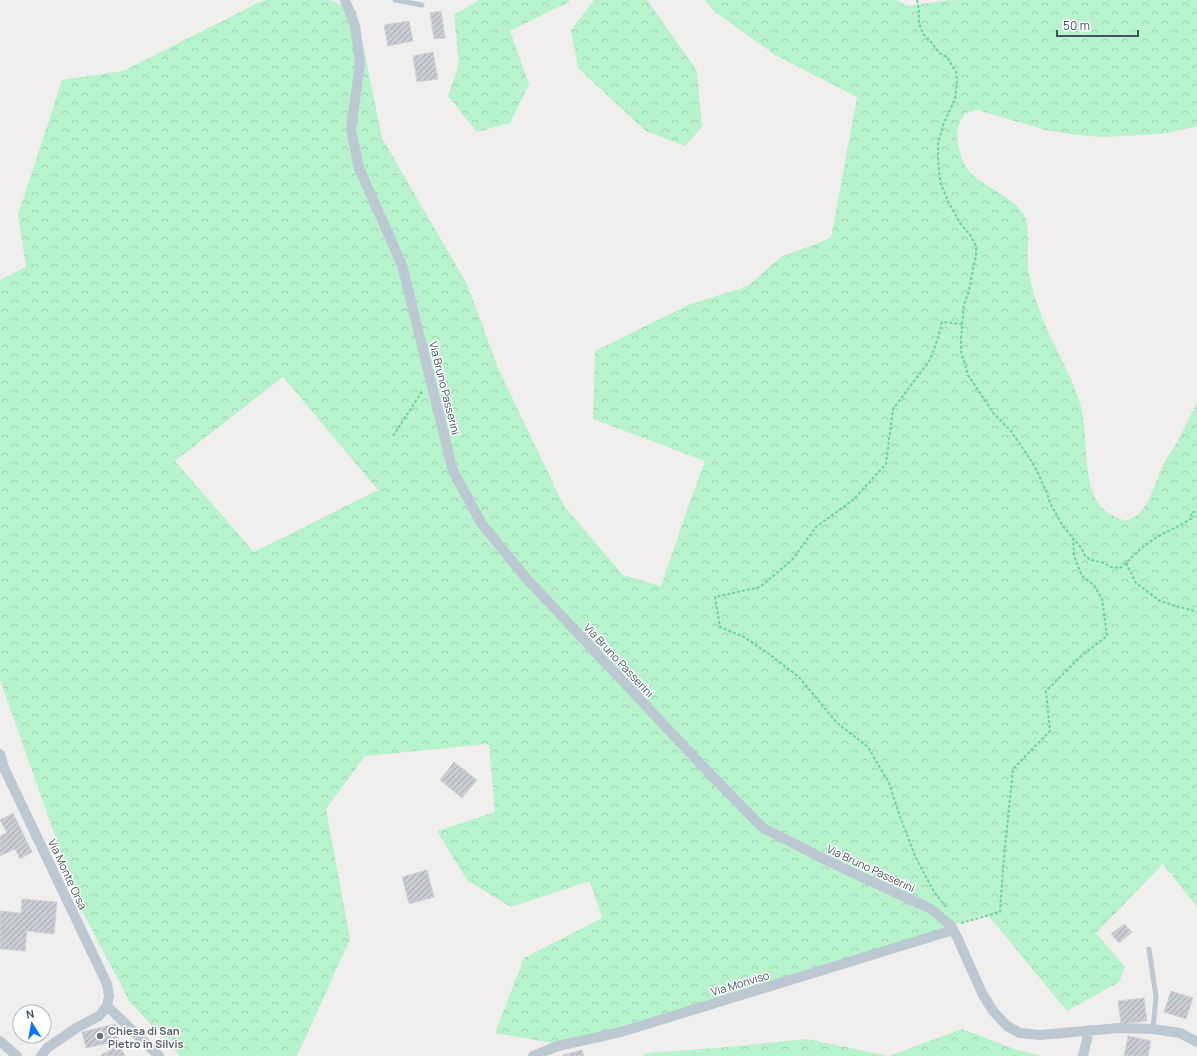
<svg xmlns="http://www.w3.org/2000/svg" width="1197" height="1056" viewBox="0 0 1197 1056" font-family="Manrope,sans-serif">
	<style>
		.forest { fill: url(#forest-crowns); fill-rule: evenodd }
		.building { fill: url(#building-hatch); stroke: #d1d4da }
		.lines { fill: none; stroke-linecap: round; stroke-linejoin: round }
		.path { stroke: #6cd59d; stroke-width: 2; stroke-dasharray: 3 2; stroke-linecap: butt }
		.service { stroke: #bdc9d2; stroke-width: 5 }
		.minor { stroke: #bdc9d2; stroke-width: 10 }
		.worship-dot { fill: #6b7280; stroke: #fff; stroke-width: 1.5 }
		.labels { text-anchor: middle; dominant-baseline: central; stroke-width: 3; stroke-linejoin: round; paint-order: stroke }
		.street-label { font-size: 11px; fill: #44525d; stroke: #fff }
		.worship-label { font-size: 11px; font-weight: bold; fill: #5b616d; stroke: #fff; text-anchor: start }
	</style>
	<defs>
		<pattern id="forest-crowns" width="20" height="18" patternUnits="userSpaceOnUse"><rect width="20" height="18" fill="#b7f3cc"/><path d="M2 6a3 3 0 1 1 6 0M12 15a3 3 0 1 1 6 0" fill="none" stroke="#9fd2b2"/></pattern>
		<pattern id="building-hatch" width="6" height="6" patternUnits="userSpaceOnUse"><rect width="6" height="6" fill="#c9cdd3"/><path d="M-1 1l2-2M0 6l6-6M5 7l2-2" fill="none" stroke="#a5a9ae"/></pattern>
	</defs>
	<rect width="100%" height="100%" fill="#f1eeee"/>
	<path class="forest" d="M 264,0 L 329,0 L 356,10 L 382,138 L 467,284 L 498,368 L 564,506 L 623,575 L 661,586 L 690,502 L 705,461 L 593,419 L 595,351 L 688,305 L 748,286 L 781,257 L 831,238 L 857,97 L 775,55 L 714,11 L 705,0 L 896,0 L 908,6 L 950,0 L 1197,0 L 1197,126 L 1176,131 L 1159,134 L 1104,137 L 1078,135 L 1045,130 L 978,110 L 966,113 C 958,122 956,132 958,144 C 960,153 962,162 968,170 C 983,188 1024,200 1027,224 C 1030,242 1025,261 1030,279 C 1036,304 1046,328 1057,350 C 1064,365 1072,380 1077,395 C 1081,404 1083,415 1084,425 C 1088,453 1082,503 1114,516 C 1118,518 1123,521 1128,520 C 1133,519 1140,513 1143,509 C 1153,496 1156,479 1163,465 C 1166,459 1170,454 1173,449 C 1182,434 1189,418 1197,403 L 1197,907 L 1163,864 L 1096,933 L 1125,967 L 1119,982 L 1067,1011 L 987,914 L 570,1046 L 495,1033 L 524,958 L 602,918 L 590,881 L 511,907 L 467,880 L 437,831 L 495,812 L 489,744 L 365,756 L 326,809 L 350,939 L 297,1056 L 180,1056 L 130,1002 L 81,909 L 0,680 L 0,280 L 26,267 L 18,215 L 62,80 L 123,71 ZM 283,377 L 378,490 L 254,552 L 175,461 Z
		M 479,0 L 569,0 L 569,2 L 510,31 L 529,84 L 510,123 L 477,132 L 448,96 L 459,64 L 454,15 Z
		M 594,0 L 647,0 L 697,71 L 702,127 L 685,146 L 646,131 L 578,68 L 571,30 Z
		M 962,1029 L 1017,1050 L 1043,1056 L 889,1056 Z
		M 807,1039 L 888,1056 L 643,1056 L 648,1053 L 729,1047 Z"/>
	<path class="building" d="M 441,11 L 445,38 L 434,39 L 430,13 Z
		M 409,21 L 413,41 L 388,46 L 384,25 Z
		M 433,52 L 438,79 L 417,82 L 413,56 Z
		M 454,762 L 477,780 L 462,798 L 440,780 Z
		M 13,813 L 32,852 L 20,859 L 15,849 L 0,856 L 0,836 L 7,833 L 0,820 Z
		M 427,870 L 434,897 L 409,904 L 402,877 Z
		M 22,899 L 57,902 L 54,934 L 27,931 L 25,951 L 0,949 L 0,911 L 21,913 Z
		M 1124,924 L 1132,932 L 1119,943 L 1111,934 Z
		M 1171,991 L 1193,998 L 1186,1019 L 1164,1012 Z
		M 1144,998 L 1147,1021 L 1121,1024 L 1118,1001 Z
		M 115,1024 L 119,1041 L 86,1048 L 82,1032 Z
		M 1128,1036 L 1151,1041 L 1148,1056 L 1124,1056 Z
		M 119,1045 L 125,1056 L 101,1056 L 101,1055 Z
		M 582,1050 L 584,1056 L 563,1056 L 563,1055 Z"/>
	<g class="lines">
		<path class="path" d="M 917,0 L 919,11 L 919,23 L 923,34 L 932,43 L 939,53 L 947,57 L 956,72 L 957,80 L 955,99 L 943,125 L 938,144 L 938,155 L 939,171 L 941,184 L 948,201 L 960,223 L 971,236 L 976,246 L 976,256 L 973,269 L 969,291 L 964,304 L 961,338 L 961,351 L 968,375 L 994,414 L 1011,431 L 1032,462 L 1037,471 L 1047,493 L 1050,503 L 1063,526 L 1082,549 L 1085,556 L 1091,560 L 1104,563 L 1110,567 L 1120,568 C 1131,559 1139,549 1151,541 C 1164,532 1179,527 1192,518 L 1191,513 L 1197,511
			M 393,436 L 423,390
			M 1126,563 L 1136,583 L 1160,601 L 1197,612
			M 946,907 L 934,892 L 916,858 L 900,817 L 889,783 L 868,747 L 837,723 L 799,677 L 769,654 L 744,637 L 720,627 L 715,597 L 760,587 L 792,560 L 816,527 L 853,500 L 886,464 L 893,409 L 930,360 L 938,338 L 942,322 L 962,324
			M 961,923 L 1000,912 L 1003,868 L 1013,769 L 1050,731 L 1046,691 L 1080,657 L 1107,636 L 1102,599 L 1094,585 L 1082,576 L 1074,556 L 1073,538"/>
		<path class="service" d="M 395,0 L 422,5
			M 1149,949 L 1156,997 L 1153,1029"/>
		<path class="minor" d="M 345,0 L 355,26 L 360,64 L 351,129 L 359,168 L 402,265 L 453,471 L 482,524 L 526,578 L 710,774 L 763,828 L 832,863 L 931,909 L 951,926 L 957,937 L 983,995 L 993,1011 L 1007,1026 L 1020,1033 L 1040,1035 L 1119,1028 L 1153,1029 L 1180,1033 L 1197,1042
			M 0,754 L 4,768 L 107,984 L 109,996 L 107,1006
			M 107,1006 L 159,1056
			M 0,1041 L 17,1056
			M 41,1056 L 47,1048 L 78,1027 L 99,1016 L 107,1006
			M 533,1056 L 558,1046 L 621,1032 L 953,930
			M 1083,1056 L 1089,1030"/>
	</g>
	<circle class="worship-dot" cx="100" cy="1036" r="4"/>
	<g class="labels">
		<g class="street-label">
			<text transform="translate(445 388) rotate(76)">Via Bruno Passerini</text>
			<text transform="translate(619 660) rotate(47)">Via Bruno Passerini</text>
			<text transform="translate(871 868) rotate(25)">Via Bruno Passerini</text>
			<text transform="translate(68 874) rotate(65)">Via Monte Orsa</text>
			<text transform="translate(740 983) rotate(-17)">Via Monviso</text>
		</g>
		<g class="worship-label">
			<text x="108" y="1030">Chiesa di San<tspan x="108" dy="13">Pietro in Silvis</tspan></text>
		</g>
	</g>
	<g transform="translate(32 1024) rotate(349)"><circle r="19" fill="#ffffff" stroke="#b4babe"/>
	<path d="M0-3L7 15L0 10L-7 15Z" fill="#0776f2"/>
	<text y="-6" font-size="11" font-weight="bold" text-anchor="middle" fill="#44525d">N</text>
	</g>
	<path d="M1057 30v6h81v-6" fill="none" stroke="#44525d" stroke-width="2"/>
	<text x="1063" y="30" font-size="12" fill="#44525d" stroke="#ffffff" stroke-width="3" paint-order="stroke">50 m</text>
</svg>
